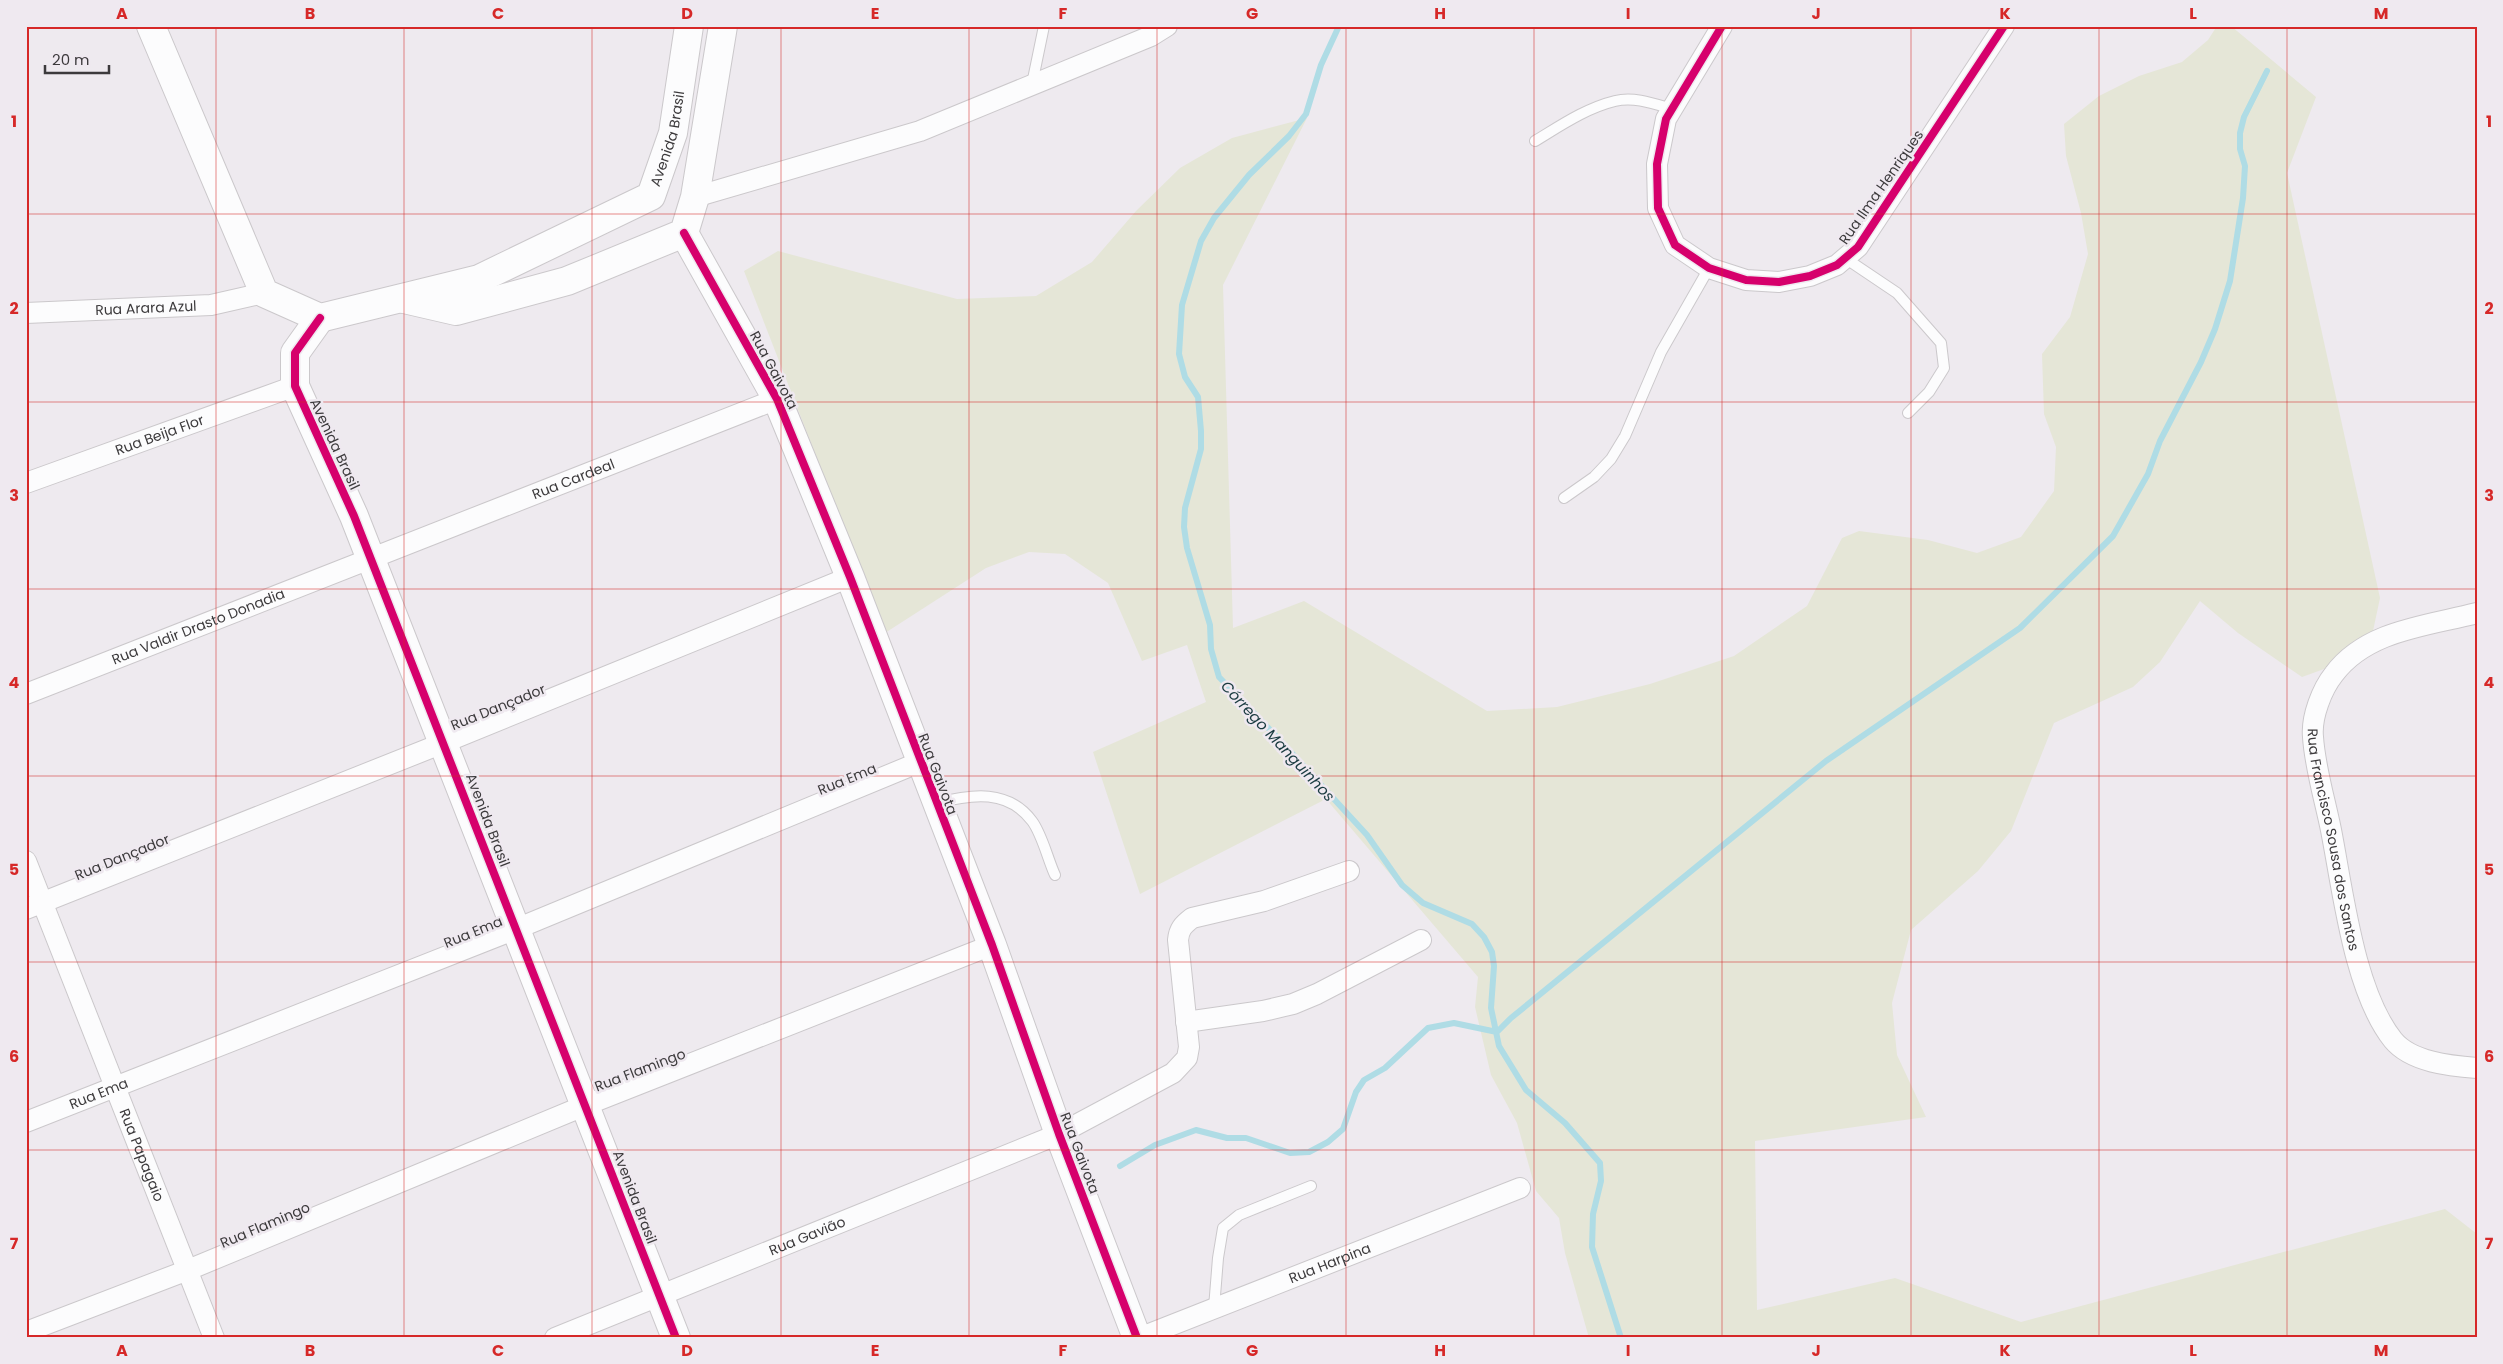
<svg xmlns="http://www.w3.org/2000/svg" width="2503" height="1364" viewBox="0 0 2503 1364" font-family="Poppins,sans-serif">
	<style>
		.green { fill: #e5e6d7 }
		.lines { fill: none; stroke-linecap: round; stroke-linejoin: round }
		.stream { stroke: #afdce5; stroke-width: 6 }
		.lane-casing { stroke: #cbc8cb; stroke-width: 12 }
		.street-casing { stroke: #cbc8cb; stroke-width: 22 }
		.secondary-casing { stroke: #cbc8cb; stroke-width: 30 }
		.lane { stroke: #fcfcfd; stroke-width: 10 }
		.street { stroke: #fcfcfd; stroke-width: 20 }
		.secondary { stroke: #fcfcfd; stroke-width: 28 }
		.cycleway-casing { stroke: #efe9f0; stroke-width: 11 }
		.cycleway { stroke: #d6006c; stroke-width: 8 }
		.grid { fill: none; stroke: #d62828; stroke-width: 1; stroke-opacity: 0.55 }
		.labels { text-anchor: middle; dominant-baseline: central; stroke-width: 5; stroke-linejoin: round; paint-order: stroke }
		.street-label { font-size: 14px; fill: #3c3a3c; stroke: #efe9f0 }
		.water-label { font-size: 15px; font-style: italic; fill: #1a3b40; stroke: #efe9f0 }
		.neatline { fill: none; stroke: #d62828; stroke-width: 2 }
		.grid-label { font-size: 16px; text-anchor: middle; font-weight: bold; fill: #d62828 }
	</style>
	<rect width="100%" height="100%" fill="#eeeaef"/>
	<path class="green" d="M 2217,26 L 2231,26 L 2316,97 L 2287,173 L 2380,598 L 2373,631 L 2335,665 L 2302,677 L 2238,633 L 2200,601 L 2160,662 L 2133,687 L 2054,723 L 2011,831 L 1978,871 L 1911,930 L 1892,1003 L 1897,1055 L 1926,1117 L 1755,1141 L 1757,1310 L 1895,1278 L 2021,1322 L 2445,1209 L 2477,1234 L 2477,1338 L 1589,1338 L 1565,1253 L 1559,1218 L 1536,1191 L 1517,1123 L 1491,1075 L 1475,1007 L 1478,977 L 1326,799 L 1140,894 L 1093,752 L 1206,702 L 1187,645 L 1142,661 L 1108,583 L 1065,554 L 1029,552 L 986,568 L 885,633 L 744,271 L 778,251 L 957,299 L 1036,296 L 1092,262 L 1136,211 L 1180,168 L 1232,138 L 1307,118 L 1223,285 L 1233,628 L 1304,601 L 1487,711 L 1557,707 L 1650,684 L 1734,656 L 1807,606 L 1842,538 L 1859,531 L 1928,540 L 1977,553 L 2021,537 L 2054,491 L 2056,447 L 2044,414 L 2042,354 L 2070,317 L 2088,254 L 2081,213 L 2066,156 L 2064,124 L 2099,96 L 2139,76 L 2182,62 L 2208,40 Z"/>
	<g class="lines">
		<path class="stream" d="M 1339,26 L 1321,65 L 1306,114 L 1289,136 L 1249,175 L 1214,218 L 1201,241 L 1182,305 L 1179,354 L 1185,377 L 1198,397 L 1201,431 L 1201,449 L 1185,508 L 1184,527 L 1187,548 L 1210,625 L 1211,649 L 1219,677 L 1277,737 L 1367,835 L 1402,885 L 1423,903 L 1472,924 L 1484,937 L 1492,952 L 1494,966 L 1491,1008 L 1499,1046 L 1526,1090 L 1565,1123 L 1600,1163 L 1601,1181 L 1593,1214 L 1592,1247 L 1621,1338
			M 1497,1032 L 1511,1018 L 1826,761 L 2020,628 L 2113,536 L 2148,474 L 2160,441 L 2201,362 L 2215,329 L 2230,281 L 2243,198 L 2245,166 L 2240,149 L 2240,133 L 2244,117 L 2267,71
			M 1120,1166 L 1155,1145 L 1196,1130 L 1227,1138 L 1246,1138 L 1290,1153 L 1309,1152 L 1328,1142 L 1343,1129 L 1356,1092 L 1364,1080 L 1385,1068 L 1428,1028 L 1454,1023 L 1497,1032"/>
		<defs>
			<path id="lane" d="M 1032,84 L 1044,26
				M 1535,141 C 1560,126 1586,108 1615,101 C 1634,96 1655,104 1672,109
				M 1845,258 L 1897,293 L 1941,343 L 1944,368 L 1929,392 L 1908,413
				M 1564,498 L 1594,477 L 1611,459 L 1625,436 L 1661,352 L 1709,268
				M 937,803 C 972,794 1008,789 1032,821 C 1042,834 1048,860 1055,875
				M 1214,1308 L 1218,1258 L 1223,1228 L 1239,1215 L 1311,1186"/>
			<g id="street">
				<path d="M 1722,26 L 1666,119 L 1657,164 L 1658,208 L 1675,245 L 1709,268 L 1746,280 L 1779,282 L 1810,276 L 1837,265 L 1858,247 L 2004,26"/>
				<path d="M 695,197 L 920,131 L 1151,36 L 1167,26"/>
				<path id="s1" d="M 26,313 L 211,305 L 264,293"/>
				<path id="s2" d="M 26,483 L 295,386"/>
				<path id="s3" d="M 2477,613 C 2427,626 2367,630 2334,674 C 2322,689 2311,717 2313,737 C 2315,768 2325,800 2331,830 C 2343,891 2354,991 2393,1040 C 2411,1062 2450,1066 2477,1068"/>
				<path id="s4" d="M 26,694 L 777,399"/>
				<path id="s5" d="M 26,861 L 214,1338"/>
				<path d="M 26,909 L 443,743 L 850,577"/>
				<path d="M 1186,1022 L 1263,1011 L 1293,1004 L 1317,994 L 1421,940"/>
				<path id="s6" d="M 26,1122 L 516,929 L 920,762"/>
				<path d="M 26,1332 L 188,1270 L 586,1105 L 992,945"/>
				<path id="s7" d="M 555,1338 L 1059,1134 L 1173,1073 L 1187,1058 L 1189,1047 L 1178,940 C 1179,929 1183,925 1192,918 L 1264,901 L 1349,871"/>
				<path id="s8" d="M 1139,1338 L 1520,1188"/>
			</g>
			<g id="secondary">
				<path id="s9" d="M 151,26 L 264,293 L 320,318 L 479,279 L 651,196 L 673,133 L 689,26"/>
				<path d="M 684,233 L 777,399 L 850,577 L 992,945 L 1059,1134 L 1137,1338"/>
				<path d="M 404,299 L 456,311 L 567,281 L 684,233 L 695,197 L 723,26"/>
				<path d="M 320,318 L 295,353 L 295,386 L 354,516 L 676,1338"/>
			</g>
		</defs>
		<use href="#lane" class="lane-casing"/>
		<use href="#street" class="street-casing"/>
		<use href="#secondary" class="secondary-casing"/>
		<use href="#lane" class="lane"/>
		<use href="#street" class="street"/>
		<use href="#secondary" class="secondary"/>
		<defs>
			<path id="cycleway" d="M 1722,26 L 1666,119 L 1657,164 L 1658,208 L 1675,245 L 1709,268 L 1746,280 L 1779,282 L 1810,276 L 1837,265 L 1858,247 L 2004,26
				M 684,233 L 777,399 L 850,577 L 992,945 L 1059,1134 L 1137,1338
				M 320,318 L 295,353 L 295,386 L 354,516 L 676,1338"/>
		</defs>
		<use href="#cycleway" class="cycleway-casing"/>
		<use href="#cycleway" class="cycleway"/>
	</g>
	<path class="grid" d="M 216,26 L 216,1338M 404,26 L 404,1338M 592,26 L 592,1338M 781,26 L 781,1338M 969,26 L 969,1338M 1157,26 L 1157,1338M 1346,26 L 1346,1338M 1534,26 L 1534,1338M 1722,26 L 1722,1338M 1911,26 L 1911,1338M 2099,26 L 2099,1338M 2287,26 L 2287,1338M 26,214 L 2477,214M 26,402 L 2477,402M 26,589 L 2477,589M 26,776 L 2477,776M 26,962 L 2477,962M 26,1150 L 2477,1150"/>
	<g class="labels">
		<g class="street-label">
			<text stroke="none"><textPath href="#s9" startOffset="766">Avenida Brasil</textPath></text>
			<text transform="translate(1881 187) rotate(-55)">Rua Ilma Henriques</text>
			<text stroke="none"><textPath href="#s1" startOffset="120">Rua Arara Azul</textPath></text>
			<text transform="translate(774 370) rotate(62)">Rua Gaivota</text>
			<text stroke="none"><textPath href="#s2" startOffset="142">Rua Beija Flor</textPath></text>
			<text transform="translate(335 444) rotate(65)">Avenida Brasil</text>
			<text stroke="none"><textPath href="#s4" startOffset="588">Rua Cardeal</textPath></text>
			<text stroke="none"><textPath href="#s4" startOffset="185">Rua Valdir Drasto Donadia</textPath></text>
			<text transform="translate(498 707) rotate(-22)">Rua Dançador</text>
			<text transform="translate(938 774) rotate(69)">Rua Gaivota</text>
			<text transform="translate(847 779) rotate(-22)">Rua Ema</text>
			<text transform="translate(488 820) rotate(69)">Avenida Brasil</text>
			<text stroke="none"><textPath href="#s3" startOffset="331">Rua Francisco Sousa dos Santos</textPath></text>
			<text transform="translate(122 857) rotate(-22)">Rua Dançador</text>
			<text transform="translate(473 932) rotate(-22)">Rua Ema</text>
			<text transform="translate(640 1070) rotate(-21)">Rua Flamingo</text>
			<text stroke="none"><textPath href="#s6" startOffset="78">Rua Ema</textPath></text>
			<text transform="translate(1080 1153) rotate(69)">Rua Gaivota</text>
			<text stroke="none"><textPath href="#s5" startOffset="316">Rua Papagaio</textPath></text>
			<text transform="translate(635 1197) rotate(69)">Avenida Brasil</text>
			<text transform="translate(265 1225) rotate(-23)">Rua Flamingo</text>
			<text stroke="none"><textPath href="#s7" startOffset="272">Rua Gavião</textPath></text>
			<text stroke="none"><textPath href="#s8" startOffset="205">Rua Harpina</textPath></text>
		</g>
		<g class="water-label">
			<text transform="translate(1278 741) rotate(47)">Córrego Manguinhos</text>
		</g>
	</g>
	<rect width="2503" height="1364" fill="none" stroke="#efe9f0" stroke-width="55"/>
	<path d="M45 65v8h64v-8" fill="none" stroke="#3c3a3c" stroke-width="2.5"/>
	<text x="52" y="65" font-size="15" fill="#3c3a3c" stroke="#efe9f0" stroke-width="4" paint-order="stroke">20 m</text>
	<rect x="28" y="28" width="2448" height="1308" class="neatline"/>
	<g class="grid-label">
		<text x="122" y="19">A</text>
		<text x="310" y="19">B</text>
		<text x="498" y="19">C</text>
		<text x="687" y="19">D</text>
		<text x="875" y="19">E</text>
		<text x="1063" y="19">F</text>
		<text x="1252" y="19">G</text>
		<text x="1440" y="19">H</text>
		<text x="1628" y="19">I</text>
		<text x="1816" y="19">J</text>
		<text x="2005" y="19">K</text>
		<text x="2193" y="19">L</text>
		<text x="2381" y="19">M</text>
		<text x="14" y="127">1</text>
		<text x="2489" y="127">1</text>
		<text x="14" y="314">2</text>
		<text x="2489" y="314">2</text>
		<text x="14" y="501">3</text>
		<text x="2489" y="501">3</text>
		<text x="14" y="688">4</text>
		<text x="2489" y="688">4</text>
		<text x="14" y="875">5</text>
		<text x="2489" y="875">5</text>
		<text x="14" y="1062">6</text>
		<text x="2489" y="1062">6</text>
		<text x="14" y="1249">7</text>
		<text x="2489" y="1249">7</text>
		<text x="122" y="1356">A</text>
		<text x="310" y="1356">B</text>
		<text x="498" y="1356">C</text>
		<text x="687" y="1356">D</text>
		<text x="875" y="1356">E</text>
		<text x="1063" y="1356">F</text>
		<text x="1252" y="1356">G</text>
		<text x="1440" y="1356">H</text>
		<text x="1628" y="1356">I</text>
		<text x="1816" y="1356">J</text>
		<text x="2005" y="1356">K</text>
		<text x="2193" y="1356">L</text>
		<text x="2381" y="1356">M</text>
	</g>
</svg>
